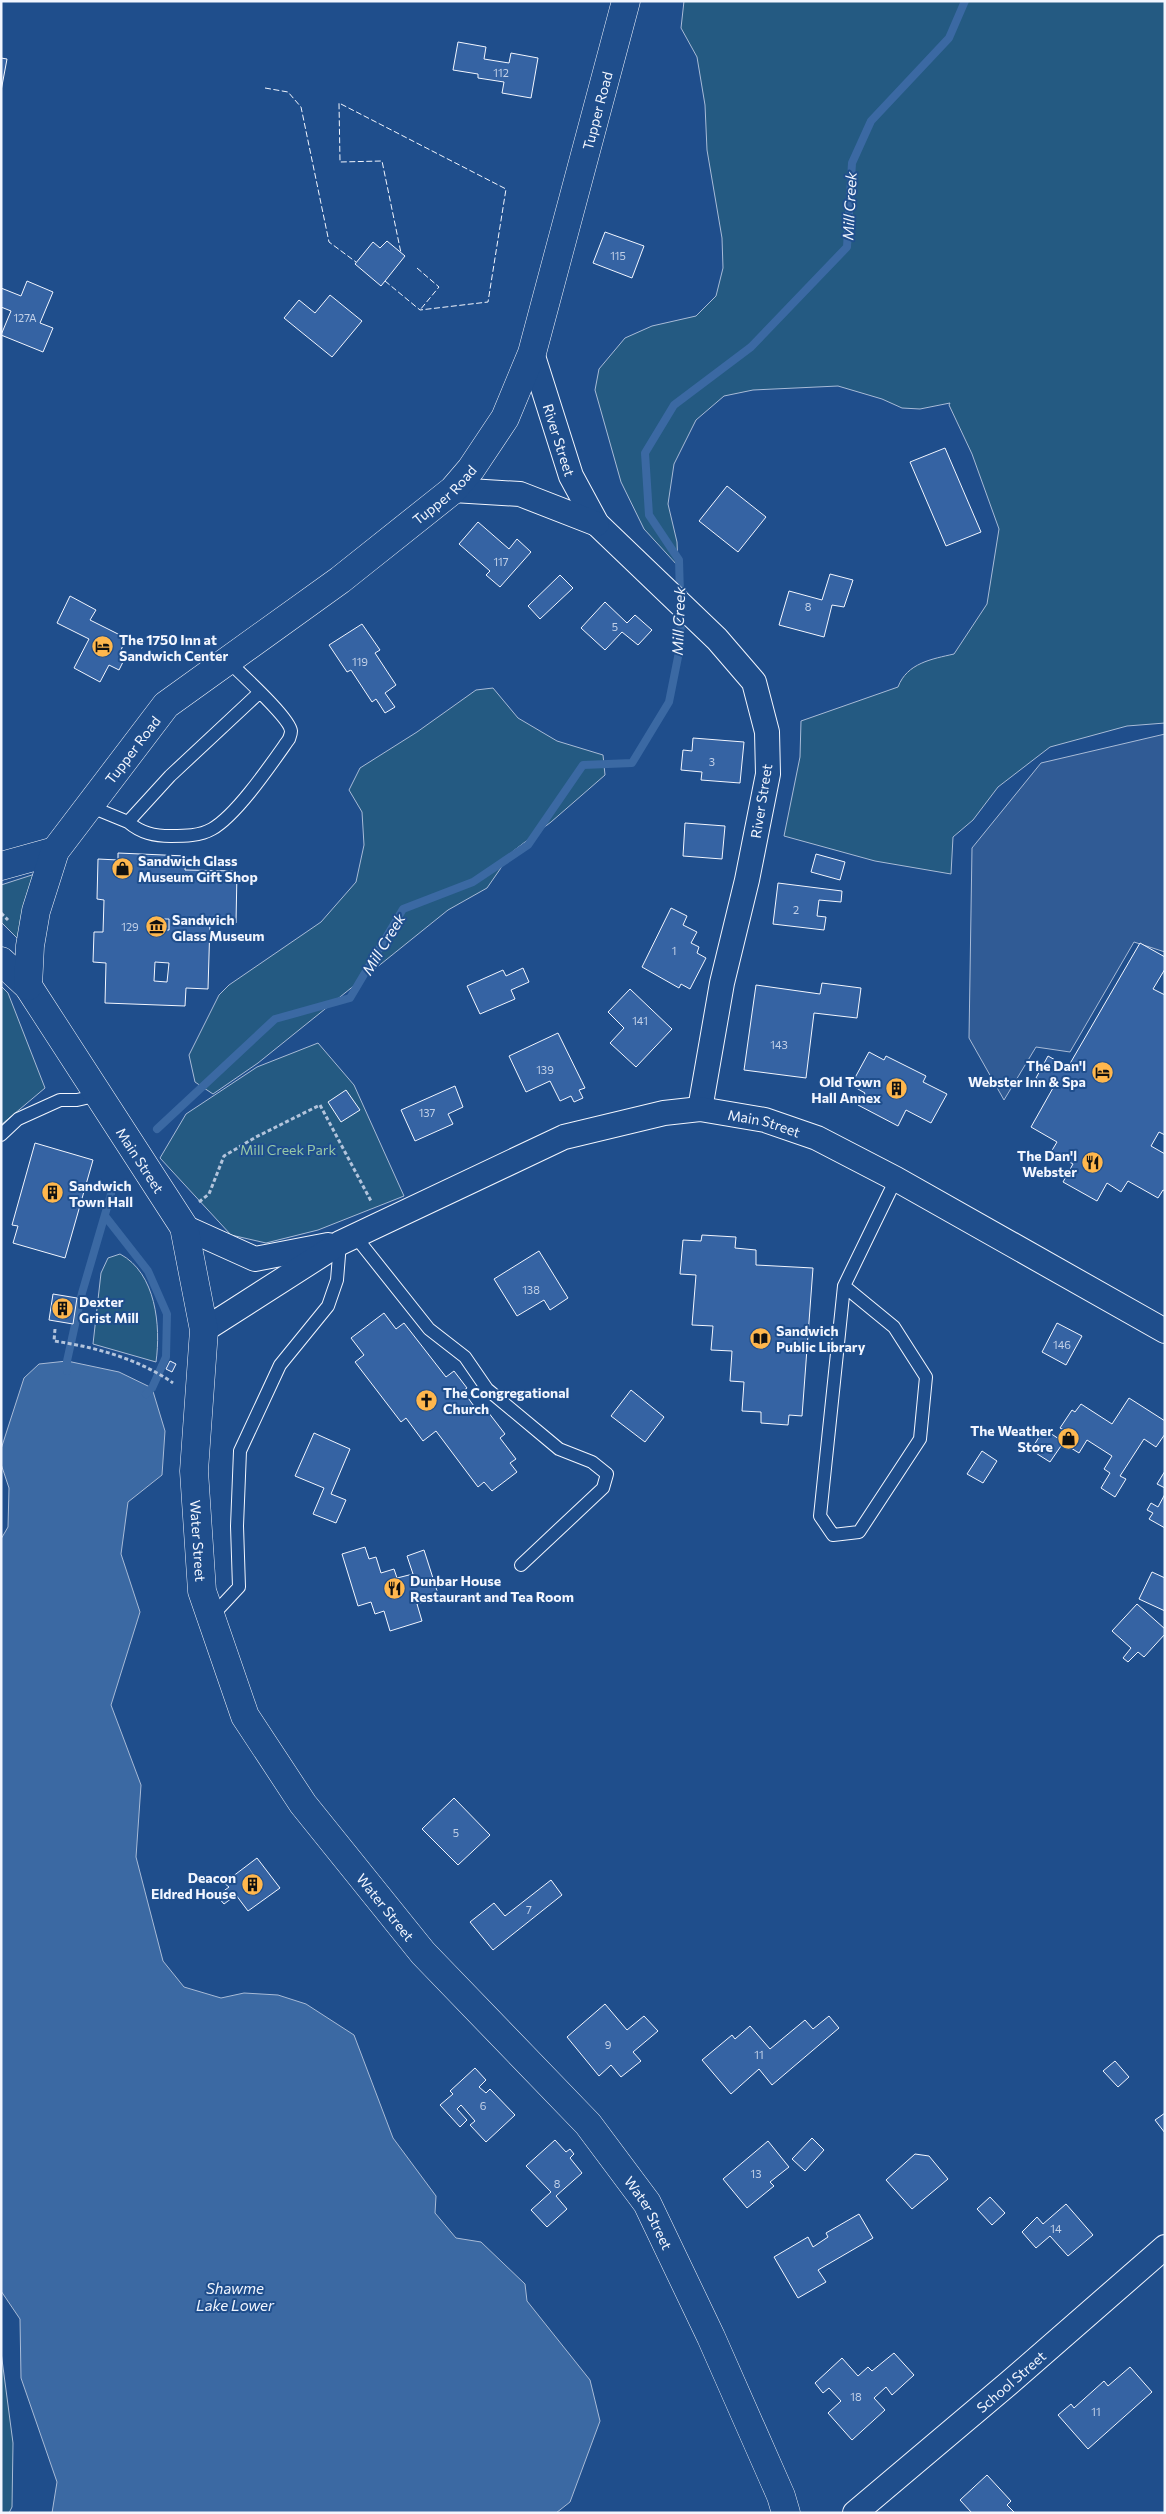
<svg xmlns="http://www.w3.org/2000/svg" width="1166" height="2514" viewBox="0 0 1166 2514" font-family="Commissioner,sans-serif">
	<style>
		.green { fill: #245a82; stroke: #a8bbd7 }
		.parking { fill: #305b95; stroke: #a8bbd7 }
		.water { fill: #3b69a3; stroke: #a8bbd7 }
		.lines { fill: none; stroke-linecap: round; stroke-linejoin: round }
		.stream { stroke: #3b69a3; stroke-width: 8 }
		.building { fill: #3563a3; stroke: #f2f6ff; fill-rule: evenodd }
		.lane-casing { stroke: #f2f6ff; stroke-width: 14 }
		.street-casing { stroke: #f2f6ff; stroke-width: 26 }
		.secondary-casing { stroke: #f2f6ff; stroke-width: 29 }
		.path { stroke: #b3c4dc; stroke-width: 3; stroke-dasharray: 4 2.5; stroke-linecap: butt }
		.lane { stroke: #1f4e8c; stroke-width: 12 }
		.street { stroke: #1f4e8c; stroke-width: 24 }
		.secondary { stroke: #1f4e8c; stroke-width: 28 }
		.fence { stroke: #f2f6ff; stroke-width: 1; stroke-dasharray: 6 2.5; stroke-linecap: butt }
		.labels { text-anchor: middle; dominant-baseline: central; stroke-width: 4; stroke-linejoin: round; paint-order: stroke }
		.number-label { font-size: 11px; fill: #c3d1e8 }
		.street-label { font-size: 14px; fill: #f2f6ff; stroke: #1f4e8c }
		.poi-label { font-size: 14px; font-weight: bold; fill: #f2f6ff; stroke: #1f4e8c; text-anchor: start }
		.park-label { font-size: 14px; fill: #97c8a6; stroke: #1f4e8c }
		.water-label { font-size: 15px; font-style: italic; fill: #f2f6ff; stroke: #1f4e8c }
	</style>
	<rect width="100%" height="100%" fill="#1f4e8c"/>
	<path class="green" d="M 684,1 L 1165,1 L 1165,723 L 1127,726 L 1050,747 L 998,787 L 973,820 L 953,837 L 951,874 L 875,861 L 784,836 L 800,757 L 801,721 L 898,687 C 907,663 932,659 954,654 L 987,604 L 999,529 L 972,454 L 949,405 L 950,403 L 920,409 L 902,408 L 882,399 L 838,386 L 753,390 L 724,396 L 696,420 L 674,464 L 668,504 L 677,542 L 678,566 L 644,529 L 621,482 L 595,390 L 599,369 L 625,338 L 652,326 L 696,316 L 716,296 L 723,268 L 722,238 L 707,150 L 705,105 L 697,57 L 681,28 Z
		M 493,688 L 518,718 L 557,741 L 603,755 L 605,775 L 551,822 L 512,852 L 487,888 L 448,910 L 258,1063 L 213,1094 L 195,1082 L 189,1055 L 219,995 L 229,985 L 321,922 L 356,882 L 364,845 L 362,812 L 349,790 L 360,768 L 417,732 L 476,690 Z
		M 35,874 L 18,939 L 1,922 L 1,885 Z
		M 1,986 L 8,993 L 45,1088 L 1,1125 Z
		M 318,1043 L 354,1085 L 404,1196 L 318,1230 L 266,1243 L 231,1235 L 160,1158 L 186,1114 L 257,1067 Z
		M 120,1254 C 156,1273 161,1326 156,1362 L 93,1344 L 101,1273 L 108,1258 Z
		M 1,2352 L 13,2443 L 12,2507 L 9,2513 L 1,2513 Z"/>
	<path class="parking" d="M 1165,734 L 1165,952 L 1134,942 L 1070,1052 L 1036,1047 L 1004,1100 L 969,1038 L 972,848 L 1041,763 Z"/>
	<path class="water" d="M 67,1361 L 119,1372 L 152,1388 L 165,1431 L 162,1475 L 128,1502 L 121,1554 L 140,1612 L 111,1705 L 141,1785 L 136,1857 L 163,1961 L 184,1987 L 221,1998 L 244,1993 L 278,1995 L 306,2004 L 354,2035 L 393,2138 L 436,2196 L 435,2213 L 456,2238 L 481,2242 L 525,2284 L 527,2301 L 590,2380 L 600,2421 L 570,2502 L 556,2513 L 52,2513 L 57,2482 L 21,2378 L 20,2319 L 1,2291 L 1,1539 L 8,1527 L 9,1488 L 1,1464 L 1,1449 L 24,1378 L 39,1364 Z"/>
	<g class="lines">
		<path class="stream" d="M 680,595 L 679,560 L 649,515 L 645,453 L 674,405 L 751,347 L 847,247 L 852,163 L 871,121 L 949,38 L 965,1
			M 157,1129 L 275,1019 L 350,998 L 403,909 L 473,882 L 528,845 L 583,765 L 632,763 L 669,702 L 681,642 L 680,611
			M 105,1216 L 148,1271 L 167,1314 L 166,1357 L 152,1388 L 146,1394
			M 67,1371 L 67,1361 L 82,1293 L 111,1194"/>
	</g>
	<path class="building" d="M 458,42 L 486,47 L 484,59 L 509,63 L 511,53 L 538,58 L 531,98 L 502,93 L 504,82 L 478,78 L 478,74 L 453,70 Z
		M 1,58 L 7,59 L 1,91 Z
		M 605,232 L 644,246 L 632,278 L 593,263 Z
		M 387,241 L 405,256 L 381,286 L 355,264 L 373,242 L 380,248 Z
		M 27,281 L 53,292 L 40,323 L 53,328 L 43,352 L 1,335 L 11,311 L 1,307 L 1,288 L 21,296 Z
		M 330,295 L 362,321 L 332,357 L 284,318 L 299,300 L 315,313 Z
		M 945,448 L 981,532 L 946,546 L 910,462 Z
		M 727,486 L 766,517 L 738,552 L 699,521 Z
		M 478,522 L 509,549 L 517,539 L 531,552 L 500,587 L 486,575 L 490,571 L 459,544 Z
		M 830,574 L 853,580 L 844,607 L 832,605 L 824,637 L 779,625 L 789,591 L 822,600 Z
		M 560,575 L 573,588 L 540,619 L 528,606 Z
		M 70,596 L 96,610 L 90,620 L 126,638 L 119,655 L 125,658 L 119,670 L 109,665 L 100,682 L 74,668 L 89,639 L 57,623 Z
		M 605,602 L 627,623 L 635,615 L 652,630 L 638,645 L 622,632 L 605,650 L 581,628 Z
		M 362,624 L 380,650 L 375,653 L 396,685 L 385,693 L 395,707 L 385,713 L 376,699 L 372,702 L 351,670 L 347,672 L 329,645 Z
		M 693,738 L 744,742 L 740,783 L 701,780 L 702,772 L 681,770 L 683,750 L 692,751 Z
		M 685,823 L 725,826 L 722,859 L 683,856 Z
		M 118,853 L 186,856 L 185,870 L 237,871 L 236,923 L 210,922 L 208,989 L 186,988 L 185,1006 L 105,1003 L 106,963 L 93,962 L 94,932 L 103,932 L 104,900 L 97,899 L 98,859 L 118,860 ZM 156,919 L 169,919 L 169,930 L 156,930 ZM 155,962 L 169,963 L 167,982 L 154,981 Z
		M 816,854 L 845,862 L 840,880 L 811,872 Z
		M 778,883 L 842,891 L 841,902 L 819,900 L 817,916 L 826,917 L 824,930 L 773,924 Z
		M 671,908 L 687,916 L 683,925 L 697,932 L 691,943 L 699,947 L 697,953 L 706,958 L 690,989 L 681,984 L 679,988 L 642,967 Z
		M 1140,943 L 1165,957 L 1165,969 L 1153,989 L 1165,995 L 1165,1135 L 1159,1132 L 1151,1146 L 1165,1154 L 1165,1191 L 1163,1190 L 1158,1198 L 1128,1181 L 1121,1192 L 1107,1183 L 1097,1201 L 1063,1182 L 1073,1164 L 1051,1152 L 1057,1142 L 1031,1127 L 1053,1088 L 1036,1078 L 1048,1056 L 1068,1067 Z
		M 523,968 L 529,982 L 511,990 L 515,999 L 480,1014 L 467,986 L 503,970 L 506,976 Z
		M 822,983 L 861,988 L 857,1018 L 814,1013 L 806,1078 L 744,1070 L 756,985 L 820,994 Z
		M 630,989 L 672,1029 L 636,1067 L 610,1043 L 624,1028 L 608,1012 Z
		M 558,1033 L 585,1088 L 579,1090 L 583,1098 L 574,1102 L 571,1096 L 560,1101 L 550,1081 L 526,1092 L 509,1056 Z
		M 869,1052 L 884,1060 L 886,1056 L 926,1076 L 923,1082 L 947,1094 L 931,1123 L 906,1110 L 898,1126 L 858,1105 L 865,1093 L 851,1085 Z
		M 455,1086 L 463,1107 L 448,1114 L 453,1124 L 415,1141 L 401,1110 Z
		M 346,1090 L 360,1110 L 341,1122 L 328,1102 Z
		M 35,1143 L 93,1160 L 65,1258 L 13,1243 L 18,1226 L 12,1225 Z
		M 702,1235 L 736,1237 L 735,1248 L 756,1250 L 756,1265 L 813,1268 L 802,1416 L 789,1415 L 788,1425 L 761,1423 L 761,1412 L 742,1411 L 744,1382 L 730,1381 L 732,1351 L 711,1350 L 713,1326 L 692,1325 L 696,1275 L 680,1274 L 683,1240 L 701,1241 Z
		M 539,1251 L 568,1298 L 550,1310 L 544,1300 L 517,1316 L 494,1279 Z
		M 53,1294 L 77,1298 L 73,1324 L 49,1320 Z
		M 384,1313 L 396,1329 L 404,1323 L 446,1377 L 454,1371 L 467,1388 L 463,1391 L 479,1413 L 485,1408 L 505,1434 L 500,1438 L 516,1459 L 510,1463 L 517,1472 L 492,1491 L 484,1482 L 478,1487 L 436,1431 L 423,1441 L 406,1418 L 401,1422 L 355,1362 L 364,1355 L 351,1338 Z
		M 1057,1323 L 1082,1336 L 1066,1365 L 1042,1352 Z
		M 170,1361 L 176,1364 L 172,1372 L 166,1369 Z
		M 631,1390 L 664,1417 L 645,1442 L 611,1416 Z
		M 1129,1398 L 1165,1421 L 1165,1434 L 1156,1447 L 1144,1439 L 1120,1476 L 1126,1479 L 1115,1497 L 1101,1488 L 1110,1473 L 1104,1469 L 1112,1456 L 1087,1440 L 1079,1453 L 1063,1443 L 1050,1462 L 1031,1450 L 1044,1429 L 1059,1439 L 1064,1430 L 1060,1428 L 1072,1410 L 1075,1412 L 1081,1404 L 1112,1424 Z
		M 314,1433 L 350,1449 L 331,1494 L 346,1500 L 336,1523 L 313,1514 L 324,1488 L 295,1476 Z
		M 982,1451 L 997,1461 L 983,1483 L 967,1474 Z
		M 1165,1471 L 1165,1488 L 1157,1484 Z
		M 1165,1494 L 1165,1528 L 1149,1519 L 1153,1513 L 1147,1510 L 1151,1503 L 1158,1507 Z
		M 365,1547 L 369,1559 L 376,1557 L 381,1573 L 394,1569 L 397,1578 L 413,1574 L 407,1556 L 424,1550 L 439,1597 L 417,1604 L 422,1621 L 390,1631 L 384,1611 L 375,1614 L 371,1602 L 358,1606 L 342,1554 Z
		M 1152,1572 L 1165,1578 L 1165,1611 L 1139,1599 Z
		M 1137,1604 L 1165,1629 L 1165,1634 L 1144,1657 L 1138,1652 L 1128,1662 L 1123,1658 L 1131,1648 L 1112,1631 Z
		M 454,1798 L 490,1835 L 458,1865 L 422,1829 Z
		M 257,1858 L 280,1888 L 248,1911 L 236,1895 L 224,1904 L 217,1896 L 229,1887 L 224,1883 Z
		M 551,1880 L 562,1895 L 493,1950 L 470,1922 L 494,1903 L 505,1916 Z
		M 605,2004 L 627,2030 L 644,2016 L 658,2031 L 633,2052 L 641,2061 L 621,2077 L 611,2065 L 599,2076 L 567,2037 Z
		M 829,2016 L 839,2028 L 772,2085 L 759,2069 L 731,2094 L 702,2060 L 732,2035 L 735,2039 L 750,2026 L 770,2049 L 805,2020 L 813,2029 Z
		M 1115,2061 L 1129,2077 L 1118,2087 L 1103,2071 Z
		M 475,2068 L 486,2080 L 479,2087 L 486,2093 L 490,2089 L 515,2115 L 486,2142 L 470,2125 L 475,2121 L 461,2105 L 457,2109 L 467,2120 L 460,2127 L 440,2105 L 453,2094 L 450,2091 Z
		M 1165,2113 L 1165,2133 L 1155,2120 Z
		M 812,2138 L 824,2150 L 805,2171 L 792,2159 Z
		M 555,2140 L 566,2152 L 570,2149 L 574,2154 L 570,2158 L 582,2173 L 556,2196 L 567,2209 L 547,2227 L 531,2210 L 551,2192 L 526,2166 Z
		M 768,2141 L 789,2167 L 770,2182 L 774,2186 L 747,2208 L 723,2179 Z
		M 915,2154 L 929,2156 L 948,2179 L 912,2209 L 886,2180 Z
		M 990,2197 L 1005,2213 L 992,2225 L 977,2209 Z
		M 1066,2204 L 1093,2235 L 1068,2256 L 1050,2236 L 1036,2248 L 1022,2232 L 1037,2217 L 1043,2224 Z
		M 859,2214 L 873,2238 L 818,2270 L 826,2282 L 798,2298 L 774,2257 L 808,2237 L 813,2247 L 828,2237 L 826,2233 Z
		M 894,2353 L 914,2375 L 892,2395 L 886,2387 L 874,2398 L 885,2410 L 852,2440 L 828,2413 L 841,2401 L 829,2388 L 823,2393 L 815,2383 L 842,2358 L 858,2376 L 868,2367 L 872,2371 Z
		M 1130,2367 L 1152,2392 L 1088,2449 L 1058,2415 L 1071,2404 L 1074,2408 L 1104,2381 L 1108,2386 Z
		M 987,2475 L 1011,2501 L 1007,2505 L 1015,2513 L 972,2513 L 960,2500 Z"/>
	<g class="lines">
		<defs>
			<path id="lane" d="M 228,661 C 239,672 290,718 291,731 C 291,734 290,736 289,739 C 272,763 237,815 212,829 C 200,836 184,836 171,836 C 154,836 141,833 128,822 L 170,776 L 260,692
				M 89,806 L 128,822
				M 1,1135 L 18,1119 L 60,1100 L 77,1100 L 99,1095
				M 355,1236 L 429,1329 L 465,1357 L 487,1389 L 559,1449 L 592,1462 L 607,1474 L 603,1488 L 521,1565
				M 844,1286 L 894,1327 L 926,1377 L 920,1439 L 859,1532 L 833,1535 L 820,1516 L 844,1286 L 896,1179
				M 211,1617 L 239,1587 L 237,1526 L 240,1451 L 280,1365 L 328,1306 L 337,1280 L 340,1243"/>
			<g id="street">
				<path id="s1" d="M 532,353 L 571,476 L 597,524 L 717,639 L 754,682 L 767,732 L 768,774 L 747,880 L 722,983 L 700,1109"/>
				<path d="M 453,490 L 520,494 L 597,524"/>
				<path d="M 184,1227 L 255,1259 L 328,1245"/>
				<path id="s2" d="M 204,1330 L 340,1243 L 564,1137 L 664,1113 L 700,1109 L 765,1120 L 817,1138 L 896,1179 L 1165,1331"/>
				<path id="s3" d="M 855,2513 L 1009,2383 L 1165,2247"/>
			</g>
			<g id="secondary">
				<path d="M 1,866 L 55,851"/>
				<path id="s4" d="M 1,961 L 28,986 L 184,1227 L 204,1330 L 194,1471 L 202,1591 L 245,1716 L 303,1804 L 423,1953 L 588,2124 L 647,2203 L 711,2337 L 781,2496 L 786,2513"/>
				<path id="s5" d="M 28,986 L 30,946 L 36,911 L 55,851 L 166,705 L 340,580 L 453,490 L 471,469 L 505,418 L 532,353 L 626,1"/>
			</g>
		</defs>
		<use href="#lane" class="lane-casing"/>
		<use href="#street" class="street-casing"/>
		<use href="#secondary" class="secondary-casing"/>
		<path class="path" d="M 1,913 L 8,920
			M 199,1202 L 209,1194 L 224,1156 L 256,1137 L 320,1105 L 371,1201
			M 55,1329 L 54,1341 C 95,1347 139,1359 173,1383"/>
		<use href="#lane" class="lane"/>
		<use href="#street" class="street"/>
		<use href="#secondary" class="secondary"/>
		<path class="fence" d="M 265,88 L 288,92 L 301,107 L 329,242 L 356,262
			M 417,268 L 439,287 L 420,310
			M 385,281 L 420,310 L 488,302 L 506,189 L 339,103 L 340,162 L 382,161 L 401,253"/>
	</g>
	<defs>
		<symbol id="hotel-disc" viewBox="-11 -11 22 22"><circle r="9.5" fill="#ffb74d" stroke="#1f4e8c"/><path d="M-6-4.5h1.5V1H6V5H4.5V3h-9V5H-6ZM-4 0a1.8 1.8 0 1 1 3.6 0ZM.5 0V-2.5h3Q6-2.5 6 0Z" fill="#111"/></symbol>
		<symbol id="shop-disc" viewBox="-11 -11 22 22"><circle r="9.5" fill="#ffb74d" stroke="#1f4e8c"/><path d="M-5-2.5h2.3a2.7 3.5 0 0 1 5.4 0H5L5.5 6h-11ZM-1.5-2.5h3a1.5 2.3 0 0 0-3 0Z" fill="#111"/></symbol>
		<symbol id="museum-disc" viewBox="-11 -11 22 22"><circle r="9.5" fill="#ffb74d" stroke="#1f4e8c"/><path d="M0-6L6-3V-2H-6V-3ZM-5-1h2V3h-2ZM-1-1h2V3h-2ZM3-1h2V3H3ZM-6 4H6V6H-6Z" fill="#111"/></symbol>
		<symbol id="building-disc" viewBox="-11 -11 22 22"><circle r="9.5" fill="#ffb74d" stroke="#1f4e8c"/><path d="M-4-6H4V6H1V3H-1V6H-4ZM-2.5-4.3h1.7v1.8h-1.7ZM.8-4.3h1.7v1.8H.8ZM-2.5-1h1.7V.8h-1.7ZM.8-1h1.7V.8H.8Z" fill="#111"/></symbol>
		<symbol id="restaurant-disc" viewBox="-11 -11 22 22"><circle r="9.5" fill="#ffb74d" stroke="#1f4e8c"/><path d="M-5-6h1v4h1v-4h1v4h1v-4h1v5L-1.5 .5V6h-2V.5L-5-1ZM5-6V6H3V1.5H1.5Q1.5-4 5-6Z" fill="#111"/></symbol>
		<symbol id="library-disc" viewBox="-11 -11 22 22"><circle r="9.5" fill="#ffb74d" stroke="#1f4e8c"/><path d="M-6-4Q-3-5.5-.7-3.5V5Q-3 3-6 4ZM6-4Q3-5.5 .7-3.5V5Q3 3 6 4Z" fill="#111"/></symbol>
		<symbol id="church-disc" viewBox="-11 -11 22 22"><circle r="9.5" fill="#ffb74d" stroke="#1f4e8c"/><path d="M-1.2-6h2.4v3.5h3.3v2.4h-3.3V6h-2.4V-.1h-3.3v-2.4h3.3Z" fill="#111"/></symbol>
	</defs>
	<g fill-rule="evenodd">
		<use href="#hotel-disc" x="90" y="634" width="25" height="25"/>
		<use href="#shop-disc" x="110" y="856" width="25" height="25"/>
		<use href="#museum-disc" x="144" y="914" width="25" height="25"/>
		<use href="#hotel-disc" x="1090" y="1060" width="25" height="25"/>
		<use href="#building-disc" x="884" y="1076" width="25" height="25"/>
		<use href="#restaurant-disc" x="1080" y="1150" width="25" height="25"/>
		<use href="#building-disc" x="40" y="1180" width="25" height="25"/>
		<use href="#building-disc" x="50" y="1296" width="25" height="25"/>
		<use href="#library-disc" x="748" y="1326" width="25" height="25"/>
		<use href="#church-disc" x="414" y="1388" width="25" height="25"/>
		<use href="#shop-disc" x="1056" y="1426" width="25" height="25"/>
		<use href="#restaurant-disc" x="382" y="1576" width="25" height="25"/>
		<use href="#building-disc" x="240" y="1872" width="25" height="25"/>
	</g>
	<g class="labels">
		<g class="number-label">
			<text x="501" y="72">112</text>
			<text x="618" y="255">115</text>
			<text x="25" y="317">127A</text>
			<text x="501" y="561">117</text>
			<text x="808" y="606">8</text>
			<text x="615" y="626">5</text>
			<text x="360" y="661">119</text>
			<text x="712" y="761">3</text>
			<text x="796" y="909">2</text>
			<text x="130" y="926">129</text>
			<text x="674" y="950">1</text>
			<text x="640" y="1020">141</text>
			<text x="779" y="1044">143</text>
			<text x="545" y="1069">139</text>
			<text x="427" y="1112">137</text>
			<text x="531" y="1289">138</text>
			<text x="1062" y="1344">146</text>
			<text x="456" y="1832">5</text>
			<text x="529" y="1909">7</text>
			<text x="608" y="2044">9</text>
			<text x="759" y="2054">11</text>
			<text x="483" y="2105">6</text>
			<text x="756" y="2173">13</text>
			<text x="557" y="2183">8</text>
			<text x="1056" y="2228">14</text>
			<text x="856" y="2396">18</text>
			<text x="1096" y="2411">11</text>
		</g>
		<g class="street-label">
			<text stroke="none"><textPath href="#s5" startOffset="1091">Tupper Road</textPath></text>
			<text stroke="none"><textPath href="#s1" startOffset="91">River Street</textPath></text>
			<text stroke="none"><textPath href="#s5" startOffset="671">Tupper Road</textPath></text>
			<text stroke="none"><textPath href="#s5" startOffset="266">Tupper Road</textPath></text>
			<text transform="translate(761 801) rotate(-81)">River Street</text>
			<text stroke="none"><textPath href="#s2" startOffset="614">Main Street</textPath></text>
			<text stroke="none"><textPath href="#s4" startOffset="244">Main Street</textPath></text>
			<text stroke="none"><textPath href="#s4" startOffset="640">Water Street</textPath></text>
			<text stroke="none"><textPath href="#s4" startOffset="1060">Water Street</textPath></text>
			<text stroke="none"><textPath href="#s4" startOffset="1465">Water Street</textPath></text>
			<text stroke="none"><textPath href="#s3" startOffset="204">School Street</textPath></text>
		</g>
		<g class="poi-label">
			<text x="119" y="639">The 1750 Inn at<tspan x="119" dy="16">Sandwich Center</tspan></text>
			<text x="138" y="860">Sandwich Glass<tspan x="138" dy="16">Museum Gift Shop</tspan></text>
			<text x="172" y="919">Sandwich<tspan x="172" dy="16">Glass Museum</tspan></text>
			<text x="1086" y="1065" text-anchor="end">The Dan'l<tspan x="1086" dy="16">Webster Inn &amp; Spa</tspan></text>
			<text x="881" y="1081" text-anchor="end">Old Town<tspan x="881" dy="16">Hall Annex</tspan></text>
			<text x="1077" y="1155" text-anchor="end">The Dan'l<tspan x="1077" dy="16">Webster</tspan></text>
			<text x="69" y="1185">Sandwich<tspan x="69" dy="16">Town Hall</tspan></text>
			<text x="79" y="1301">Dexter<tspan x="79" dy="16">Grist Mill</tspan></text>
			<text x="776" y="1330">Sandwich<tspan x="776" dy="16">Public Library</tspan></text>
			<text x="443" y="1392">The Congregational<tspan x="443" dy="16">Church</tspan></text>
			<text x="1053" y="1430" text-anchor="end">The Weather<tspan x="1053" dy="16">Store</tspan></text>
			<text x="410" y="1580">Dunbar House<tspan x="410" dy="16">Restaurant and Tea Room</tspan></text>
			<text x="236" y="1877" text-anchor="end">Deacon<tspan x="236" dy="16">Eldred House</tspan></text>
		</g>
		<g class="park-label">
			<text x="288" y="1149">Mill Creek Park</text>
		</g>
		<g class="water-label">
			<text transform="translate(849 206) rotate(-87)">Mill Creek</text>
			<text transform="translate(678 621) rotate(-88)">Mill Creek</text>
			<text transform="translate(383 944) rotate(-59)">Mill Creek</text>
			<text x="235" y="2288">Shawme<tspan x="235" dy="17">Lake Lower</tspan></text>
		</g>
	</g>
	<rect width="1166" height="2514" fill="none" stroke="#f2f6ff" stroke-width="5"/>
</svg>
